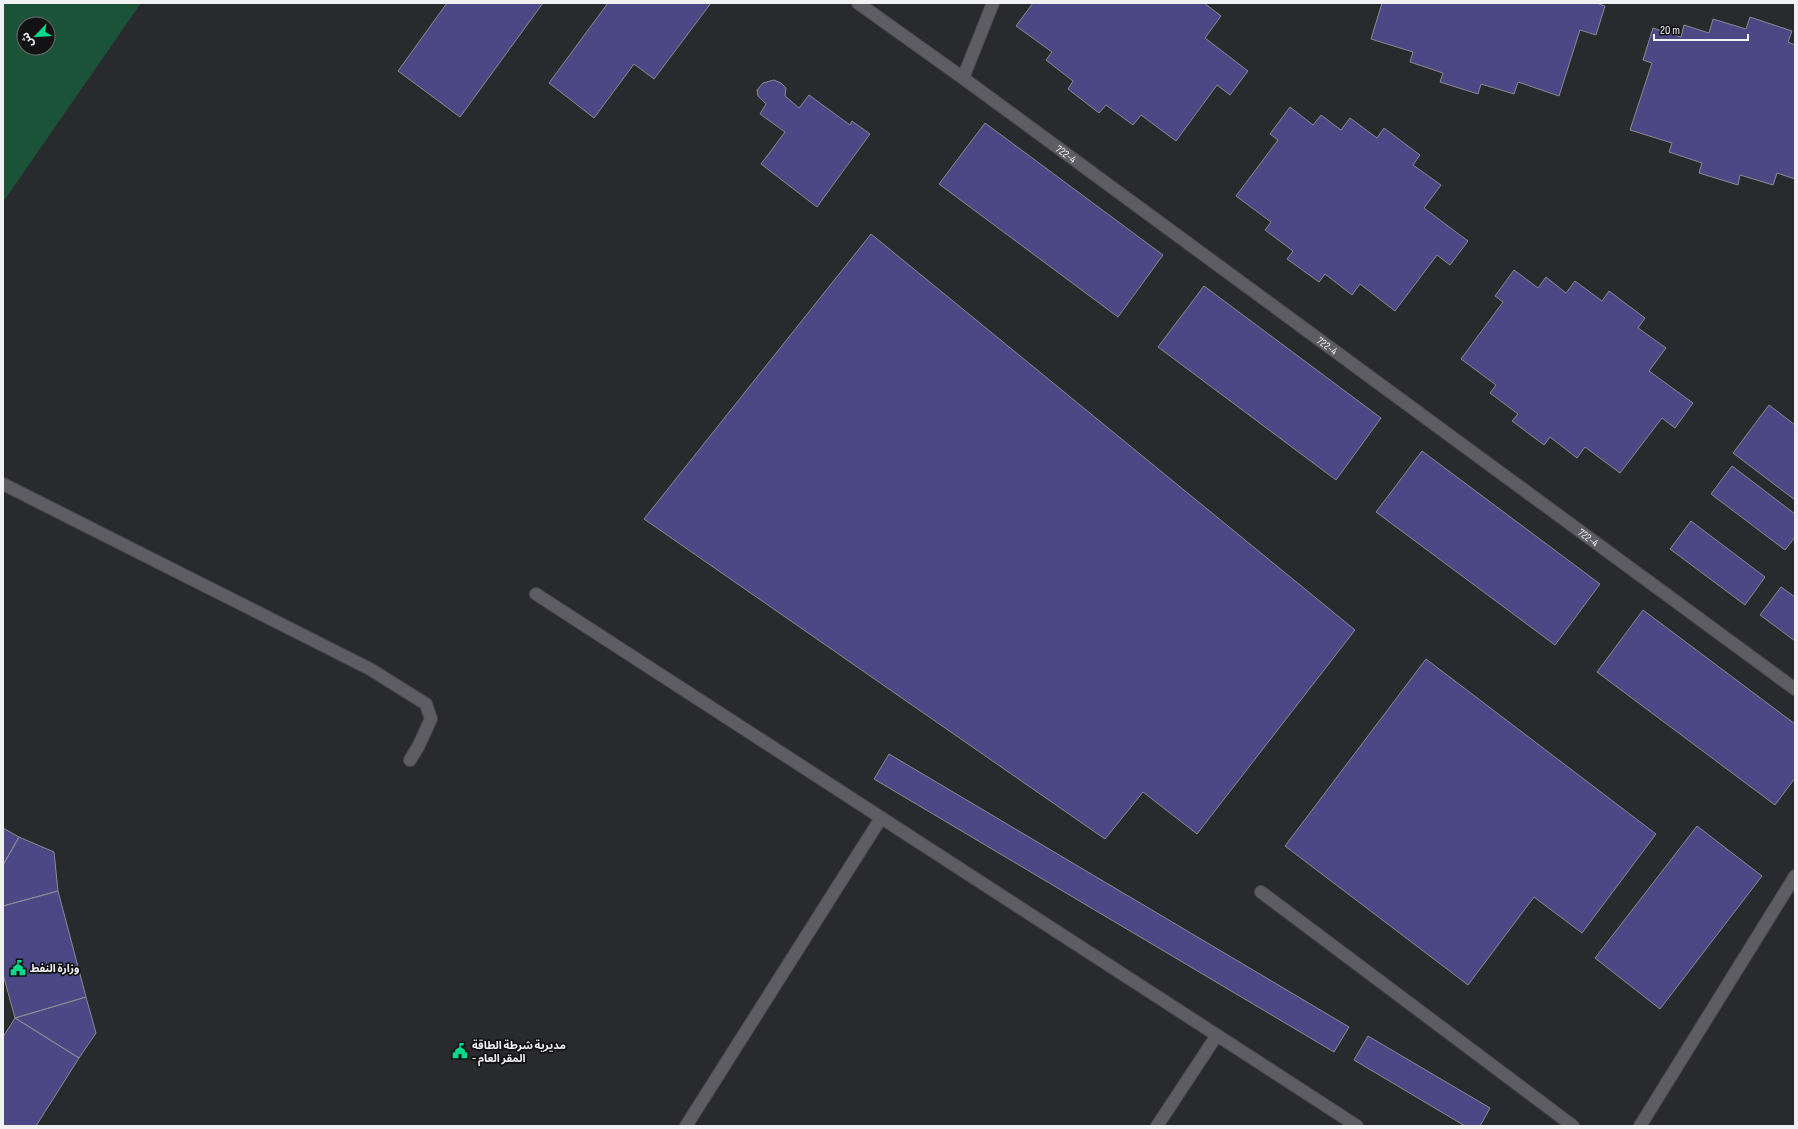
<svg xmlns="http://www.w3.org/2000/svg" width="1798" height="1129" viewBox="0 0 1798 1129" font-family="'Sofia Sans Condensed','Noto Sans Arabic',sans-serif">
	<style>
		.green { fill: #1b5338; fill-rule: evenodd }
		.building { fill: #4c4886; stroke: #8a8b91 }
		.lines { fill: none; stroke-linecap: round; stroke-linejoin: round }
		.service-casing { stroke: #48484c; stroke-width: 14 }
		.minor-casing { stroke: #48484c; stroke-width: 14 }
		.service { stroke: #5d5d63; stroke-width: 12 }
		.minor { stroke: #5d5d63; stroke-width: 12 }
		.labels { text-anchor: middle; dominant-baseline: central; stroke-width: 3.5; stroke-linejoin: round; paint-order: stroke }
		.street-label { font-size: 11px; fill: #f1f1f4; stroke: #121215 }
		.poi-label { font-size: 11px; font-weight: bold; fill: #f1f1f4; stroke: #121215; text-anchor: start }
	</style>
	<rect width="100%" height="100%" fill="#292a2e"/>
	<path class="green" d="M 3,3 L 141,3 L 3,202 ZM 24,24 L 48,24 L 48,48 L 24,48 Z"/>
	<path class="building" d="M 447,3 L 543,3 L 460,117 L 398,71 Z
		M 608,3 L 711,3 L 654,79 L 634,64 L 594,118 L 549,83 Z
		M 1033,3 L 1204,3 L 1221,16 L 1205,38 L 1248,71 L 1230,95 L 1217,85 L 1176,141 L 1141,115 L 1133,125 L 1106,105 L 1099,113 L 1068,89 L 1073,81 L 1046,60 L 1052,52 L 1016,26 Z
		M 1382,3 L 1596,3 L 1605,6 L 1596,35 L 1580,30 L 1559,96 L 1518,82 L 1514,94 L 1481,84 L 1478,94 L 1440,82 L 1443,73 L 1410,62 L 1413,52 L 1371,39 Z
		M 1750,17 L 1792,31 L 1788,42 L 1795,45 L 1795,179 L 1777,173 L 1773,185 L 1740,175 L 1738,185 L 1699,173 L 1702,163 L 1669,152 L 1672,143 L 1630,130 L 1652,63 L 1643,60 L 1653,28 L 1681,37 L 1684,25 L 1709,33 L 1713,19 L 1746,29 Z
		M 774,80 L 781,83 L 786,88 L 785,96 L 799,108 L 809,95 L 850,125 L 852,121 L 870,134 L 817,207 L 761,164 L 785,132 L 760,114 L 766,104 L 758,96 L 757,90 L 763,83 Z
		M 1290,107 L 1313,125 L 1321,115 L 1341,130 L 1350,118 L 1377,138 L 1384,128 L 1420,155 L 1413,165 L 1441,185 L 1424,208 L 1468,241 L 1450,265 L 1437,255 L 1395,311 L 1360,284 L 1352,295 L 1325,274 L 1319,282 L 1287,259 L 1293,251 L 1265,230 L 1271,222 L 1236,196 L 1278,140 L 1270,134 Z
		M 985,123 L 1163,255 L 1118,317 L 939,184 Z
		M 871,234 L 1355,630 L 1197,834 L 1143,792 L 1105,839 L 644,519 Z
		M 1514,270 L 1538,288 L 1546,277 L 1566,293 L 1575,281 L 1602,301 L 1609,291 L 1645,318 L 1638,328 L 1666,348 L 1649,371 L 1693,403 L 1675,428 L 1662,418 L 1620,473 L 1585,447 L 1577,458 L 1550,437 L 1544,445 L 1512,421 L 1518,414 L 1490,393 L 1496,385 L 1461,359 L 1503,302 L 1495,296 Z
		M 1204,286 L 1381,418 L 1336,480 L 1158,347 Z
		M 1769,405 L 1795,425 L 1795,500 L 1733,453 Z
		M 1422,451 L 1600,584 L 1555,645 L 1376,512 Z
		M 1732,466 L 1795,514 L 1795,537 L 1785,550 L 1711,494 Z
		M 1691,521 L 1765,577 L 1745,605 L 1670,549 Z
		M 1781,587 L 1795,597 L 1795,641 L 1760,615 Z
		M 1643,610 L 1795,724 L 1795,778 L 1775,805 L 1597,672 Z
		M 1426,659 L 1656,834 L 1582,933 L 1534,897 L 1468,985 L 1285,846 Z
		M 889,754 L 1349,1027 L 1334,1052 L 874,779 Z
		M 1697,826 L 1762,876 L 1660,1009 L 1595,958 Z
		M 3,828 L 19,837 L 3,865 Z
		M 19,837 L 54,852 L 58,891 L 3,906 L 3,865 Z
		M 58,891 L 86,997 L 15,1018 L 3,974 L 3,906 Z
		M 86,997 L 96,1033 L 79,1058 L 15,1018 Z
		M 15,1018 L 79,1058 L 36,1126 L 3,1126 L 3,1037 Z
		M 1368,1036 L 1490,1108 L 1480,1126 L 1465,1126 L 1354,1060 Z"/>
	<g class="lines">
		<defs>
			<path id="service" d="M 3,484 L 370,669 L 426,704 L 431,719 L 418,747 L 410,760
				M 536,594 L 1357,1126
				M 1261,892 L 1573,1126
				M 686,1126 L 881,818
				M 1157,1126 L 1217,1035
				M 1640,1126 L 1795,876"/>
			<g id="minor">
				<path id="s1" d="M 858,3 L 963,78 L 1795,689"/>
				<path d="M 963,78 L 993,3"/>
			</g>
		</defs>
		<use href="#service" class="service-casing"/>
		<use href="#minor" class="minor-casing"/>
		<use href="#service" class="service"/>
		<use href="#minor" class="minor"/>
	</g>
	<defs>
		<symbol id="civic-bare" viewBox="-9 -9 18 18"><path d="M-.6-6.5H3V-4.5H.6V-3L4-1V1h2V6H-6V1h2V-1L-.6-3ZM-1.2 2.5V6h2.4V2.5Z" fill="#01d98b" stroke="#121215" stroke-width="2.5" paint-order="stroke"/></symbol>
	</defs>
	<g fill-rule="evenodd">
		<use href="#civic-bare" x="7" y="957" width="22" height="22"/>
		<use href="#civic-bare" x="449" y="1040" width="22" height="22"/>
	</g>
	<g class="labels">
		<g class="street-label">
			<text stroke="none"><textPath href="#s1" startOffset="257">722-4</textPath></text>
			<text stroke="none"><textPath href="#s1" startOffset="581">722-4</textPath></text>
			<text stroke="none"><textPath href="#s1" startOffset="905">722-4</textPath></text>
		</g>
		<g class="poi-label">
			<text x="30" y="968">وزارة النفط</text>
			<text x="472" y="1045">مديرية شرطة الطاقة<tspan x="472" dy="13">- المقر العام</tspan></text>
		</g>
	</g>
	<rect width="1798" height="1129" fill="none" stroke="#f1f1f4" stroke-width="8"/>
	<g transform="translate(36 36) rotate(245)"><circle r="19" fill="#121215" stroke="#6b6b6e"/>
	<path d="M0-3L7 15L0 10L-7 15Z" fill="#01d98b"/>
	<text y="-6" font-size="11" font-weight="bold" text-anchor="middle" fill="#f1f1f4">ش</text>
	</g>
	<path d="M1654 34v6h94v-6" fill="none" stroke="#f1f1f4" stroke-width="2"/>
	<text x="1660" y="34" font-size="12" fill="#f1f1f4" stroke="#121215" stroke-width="3" paint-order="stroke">20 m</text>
</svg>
